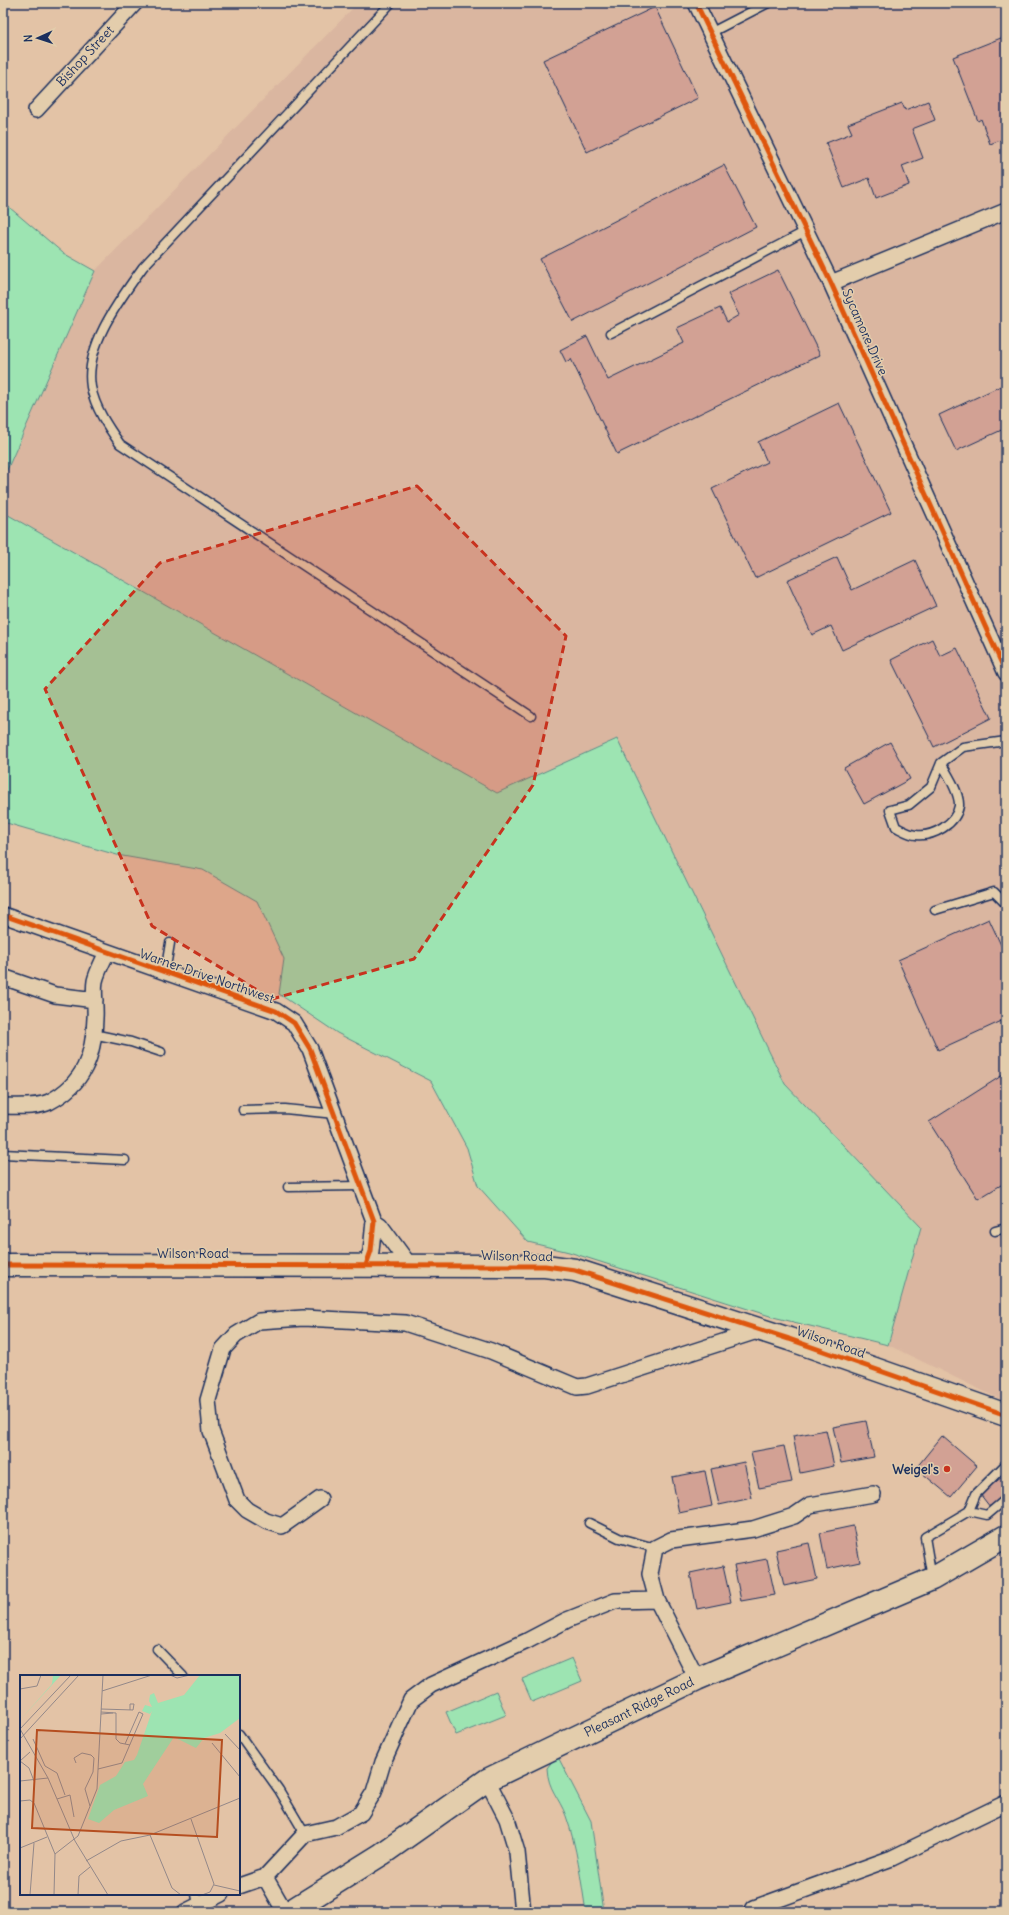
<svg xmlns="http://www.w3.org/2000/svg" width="1009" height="1915" viewBox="0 0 1009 1915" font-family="Delius,sans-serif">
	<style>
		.built { fill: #dab6a0 }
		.green { fill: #9de4b2; stroke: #5c8a88 }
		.building { fill: #d2a194; stroke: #1b2f5e }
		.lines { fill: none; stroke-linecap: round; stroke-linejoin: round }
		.lane-casing { stroke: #1b2f5e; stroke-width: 11 }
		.street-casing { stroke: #1b2f5e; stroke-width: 18 }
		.secondary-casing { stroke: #1b2f5e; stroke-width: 25 }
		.lane { stroke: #e3cdac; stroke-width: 8 }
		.street { stroke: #e3cdac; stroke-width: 15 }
		.secondary { stroke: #e3cdac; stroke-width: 22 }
		.cycleway-casing { stroke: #e3cdac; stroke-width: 8 }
		.cycleway { stroke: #de5710; stroke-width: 5 }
		.marked { fill: #c8321e; fill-opacity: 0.2; stroke: #c8321e; stroke-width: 3; stroke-dasharray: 8 5; stroke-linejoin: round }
		.poi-dot { fill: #c8321e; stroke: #e3cdac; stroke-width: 1.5 }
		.labels { text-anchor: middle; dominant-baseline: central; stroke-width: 3; stroke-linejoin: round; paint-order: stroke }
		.street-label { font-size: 13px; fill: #1b2f5e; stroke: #e3cdac }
		.poi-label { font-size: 13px; font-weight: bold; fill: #1b2f5e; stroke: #e3cdac; text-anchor: end }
		.inset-road { fill: none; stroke: #938889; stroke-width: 1 }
		.view { fill: #b54e20; fill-opacity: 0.15; stroke: #b54e20; stroke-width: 2 }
		.inset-edge { fill: none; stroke: #1b2f5e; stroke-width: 2 }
	</style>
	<rect width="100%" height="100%" fill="#e3c3a6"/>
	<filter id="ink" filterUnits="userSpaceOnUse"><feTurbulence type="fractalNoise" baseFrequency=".025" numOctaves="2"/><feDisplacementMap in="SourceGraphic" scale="8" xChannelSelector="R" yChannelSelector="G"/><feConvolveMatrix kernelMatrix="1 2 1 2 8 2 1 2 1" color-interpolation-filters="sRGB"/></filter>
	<g filter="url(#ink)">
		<path class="built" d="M 358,3 L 1006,3 L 1006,1402 L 888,1345 L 921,1227 L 785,1084 L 617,739 L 497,793 L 3,512 L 3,479 L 95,271 Z"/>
		<path class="green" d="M 3,202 L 63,253 L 95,271 L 3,479 Z
			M 3,512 L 497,793 L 617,739 L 785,1084 L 921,1227 L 888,1345 L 773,1317 L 569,1252 L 528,1242 L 478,1186 L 467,1148 L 431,1081 L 337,1033 L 279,994 L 284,959 L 257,901 L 203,870 L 117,855 L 3,822 Z
			M 572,1658 L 582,1681 L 532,1702 L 522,1679 Z
			M 496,1691 L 506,1715 L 456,1735 L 446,1712 Z
			M 557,1755 L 591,1821 L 604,1912 L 586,1912 C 581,1880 577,1847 566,1816 C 559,1797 548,1790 547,1768 Z"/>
		<path class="building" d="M 655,7 L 698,98 L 587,152 L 543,60 Z
			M 1006,36 L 1006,138 L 990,144 L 981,119 L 978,121 L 953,57 Z
			M 928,101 L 935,120 L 912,129 L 923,158 L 902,166 L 909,185 L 876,198 L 869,178 L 844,188 L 826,143 L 852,133 L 848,124 L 902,103 L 905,110 Z
			M 724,165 L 756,227 L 573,322 L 540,259 Z
			M 778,270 L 820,355 L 617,454 L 571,359 L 566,362 L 560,350 L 587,336 L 608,380 L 684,343 L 677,328 L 720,308 L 727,322 L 739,315 L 728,294 Z
			M 1005,384 L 1006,428 L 956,451 L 939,415 Z
			M 839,403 L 891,512 L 755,578 L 712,489 L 767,462 L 758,442 Z
			M 837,557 L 852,590 L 915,560 L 936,606 L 842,650 L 831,626 L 812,635 L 787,580 Z
			M 932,639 L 940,656 L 957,648 L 991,718 L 934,747 L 891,660 Z
			M 890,742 L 910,779 L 864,804 L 844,768 Z
			M 989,919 L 1006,956 L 1006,1019 L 938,1050 L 898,960 Z
			M 1006,1073 L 1006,1182 L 978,1199 L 929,1122 Z
			M 866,1421 L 874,1457 L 841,1463 L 833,1427 Z
			M 826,1430 L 834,1466 L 800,1473 L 793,1436 Z
			M 942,1436 L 977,1466 L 951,1497 L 916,1468 Z
			M 784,1446 L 792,1482 L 759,1488 L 751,1452 Z
			M 744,1462 L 752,1498 L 719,1505 L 711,1469 Z
			M 705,1471 L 712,1506 L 679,1513 L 672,1477 Z
			M 1006,1474 L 1006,1494 L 990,1507 L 980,1494 Z
			M 853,1526 L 860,1562 L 827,1569 L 820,1533 Z
			M 809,1543 L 817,1579 L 784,1586 L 776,1550 Z
			M 767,1559 L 775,1595 L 741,1601 L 734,1565 Z
			M 723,1566 L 731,1602 L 697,1609 L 690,1573 Z"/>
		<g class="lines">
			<defs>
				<path id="lane" d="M 391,3 L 143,267 C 121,298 84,346 91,387 C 95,408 108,427 120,444 L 531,716
					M 710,33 L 768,3
					M 611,333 L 806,231
					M 941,763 C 947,773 960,793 959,806 C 956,824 933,837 916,835 C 910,835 902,830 896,827 L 890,810 L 909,805 L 931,787 L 941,763 L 963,747 L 1006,741
					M 935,910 L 994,892 L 1006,904
					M 165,973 L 170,943
					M 93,1034 L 131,1042 L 161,1052
					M 243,1110 L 285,1109 L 335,1114
					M 3,1154 L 125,1160
					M 288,1187 L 361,1186
					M 995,1231 L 1006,1228
					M 1006,1464 L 976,1494 L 969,1511 L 987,1515 L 1006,1499
					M 589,1523 L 619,1538 L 655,1548
					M 932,1578 L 925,1537 L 969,1511
					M 157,1649 L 183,1676
					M 239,1734 L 279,1790 L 305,1834
					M 196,1894 L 198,1905"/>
				<path id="street" d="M 696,3 L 831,283 L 1006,673
					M 36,110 L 135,3
					M 831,283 L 1006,211
					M 3,915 L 276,1011 L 294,1023 L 310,1049 L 374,1221 L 371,1251 L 366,1265
					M 3,977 L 55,995 L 95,1000
					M 3,1106 C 17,1106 36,1108 49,1102 C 84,1084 94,1055 95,1018 C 96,1006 93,992 95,981 C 97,972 103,961 107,952
					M 374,1221 L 380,1225 L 410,1266
					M 320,1499 L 282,1526 L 266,1521 L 247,1510 L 237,1500 L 211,1431 L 208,1400 L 223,1349 L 236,1335 L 259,1321 L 303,1318 L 405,1323 L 491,1351 L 577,1387 L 587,1386 L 760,1330
					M 697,1679 L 657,1600 L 650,1574 L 655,1548 L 671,1540 L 753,1529 L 794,1516 L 810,1505 L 873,1494
					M 487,1780 L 507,1819 L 517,1852 L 523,1912
					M 265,1877 L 285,1912
					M 239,1886 L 265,1877 L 305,1834 L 336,1827 L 361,1813 L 374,1792 L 383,1762 L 411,1700 L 431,1685 L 527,1641 L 567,1620 L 615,1601 L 657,1600
					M 185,1912 L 221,1894
					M 752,1912 L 754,1908 L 892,1858 L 1006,1803"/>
				<path id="secondary" d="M 3,1265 L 545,1266 L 575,1270 L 789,1339 L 1006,1415
					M 289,1912 L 382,1854 L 487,1780 L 697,1679 L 932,1579 L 1006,1536"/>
			</defs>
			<use href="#lane" class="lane-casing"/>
			<use href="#street" class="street-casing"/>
			<use href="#secondary" class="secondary-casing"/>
			<use href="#lane" class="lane"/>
			<use href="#street" class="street"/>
			<use href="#secondary" class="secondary"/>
			<defs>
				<path id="cycleway" d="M 696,3 L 831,283 L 1006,673
					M 3,915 L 276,1011 L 294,1023 L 310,1049 L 374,1221 L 371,1251 L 366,1265
					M 3,1265 L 545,1266 L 575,1270 L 789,1339 L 1006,1415"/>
			</defs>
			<use href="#cycleway" class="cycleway-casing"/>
			<use href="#cycleway" class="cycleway"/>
		</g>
	</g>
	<path class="marked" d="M 417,486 L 566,636 L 533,785 L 414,959 L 272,999 L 152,926 L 45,689 L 160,563 Z"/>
	<circle class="poi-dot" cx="947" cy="1469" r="4"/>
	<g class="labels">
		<g class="street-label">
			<text transform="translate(85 56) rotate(-47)">Bishop Street</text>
			<text transform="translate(865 332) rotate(66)">Sycamore Drive</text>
			<text transform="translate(207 976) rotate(19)">Warner Drive Northwest</text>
			<text x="193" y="1253">Wilson Road</text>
			<text transform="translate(517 1256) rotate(1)">Wilson Road</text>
			<text transform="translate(831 1342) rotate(19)">Wilson Road</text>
			<text transform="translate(639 1707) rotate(-26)">Pleasant Ridge Road</text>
		</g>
		<g class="poi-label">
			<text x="939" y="1469">Weigel's</text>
		</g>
	</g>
	<g transform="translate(20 1675)">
		<rect width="220" height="220" fill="#e3c3a6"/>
		<path d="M 33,0 L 41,0 L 0,45 L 32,9 ZM 180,0 L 220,0 L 220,43 L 200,58 L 184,63 L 176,73 L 154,62 L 123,109 L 128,121 L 94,135 L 79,148 L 68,144 L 80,110 L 96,101 L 105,87 L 114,85 L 117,80 L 132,36 L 130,39 L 122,36 L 125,30 L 132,32 L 129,26 L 130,20 L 134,18 L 138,28 L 164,20 Z" fill="#9de4b2"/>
		<path class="inset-road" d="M 150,0 L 157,3 L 170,0M 0,14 L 17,11 L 21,0M 82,16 L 132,0M 81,34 L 113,35 L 114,29 L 110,29 L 110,35M 81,37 L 96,38 L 96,64 L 100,68 L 110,70M 81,39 L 93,38M 0,54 L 28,103 L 55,166 L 88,220M 0,54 L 51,0M 205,59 L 220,75M 0,64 L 59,0M 13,64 L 25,91 L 37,98 L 45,120M 192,68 L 220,102M 0,86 L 9,93 L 14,106M 0,86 L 10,77M 56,88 L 54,83 L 62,78 L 71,80 L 74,83 L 73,97 L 65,114 L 70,131M 78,94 L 102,88 L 123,39 L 119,37 L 105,69M 0,106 L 28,103M 37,124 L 50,120 L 54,142M 0,126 L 10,125 L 14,128 L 35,179M 171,144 L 194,209 L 190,217 L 182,220M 130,160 L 152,213 L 161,220M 0,173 L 27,162M 66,186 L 101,166 L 130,160 L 220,123M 194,210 L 220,216M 10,220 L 14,168M 34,220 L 35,179 L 58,161 L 77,114 L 83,0M 58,220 L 59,201 L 70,192"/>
		<path class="view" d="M 17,55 L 202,65 L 197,162 L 12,153 Z"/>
		<rect width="220" height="220" class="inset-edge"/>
	</g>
	<rect width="1009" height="1915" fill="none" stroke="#e3cdac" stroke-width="16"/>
	<rect x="8" y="8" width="993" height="1899" fill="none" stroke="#1b2f5e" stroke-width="1.5" filter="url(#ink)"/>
	<g transform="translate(38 38) rotate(267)" stroke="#e3cdac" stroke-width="3" paint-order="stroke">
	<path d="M0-3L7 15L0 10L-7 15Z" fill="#1b2f5e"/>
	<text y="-6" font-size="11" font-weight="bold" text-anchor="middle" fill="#1b2f5e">N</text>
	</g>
</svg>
